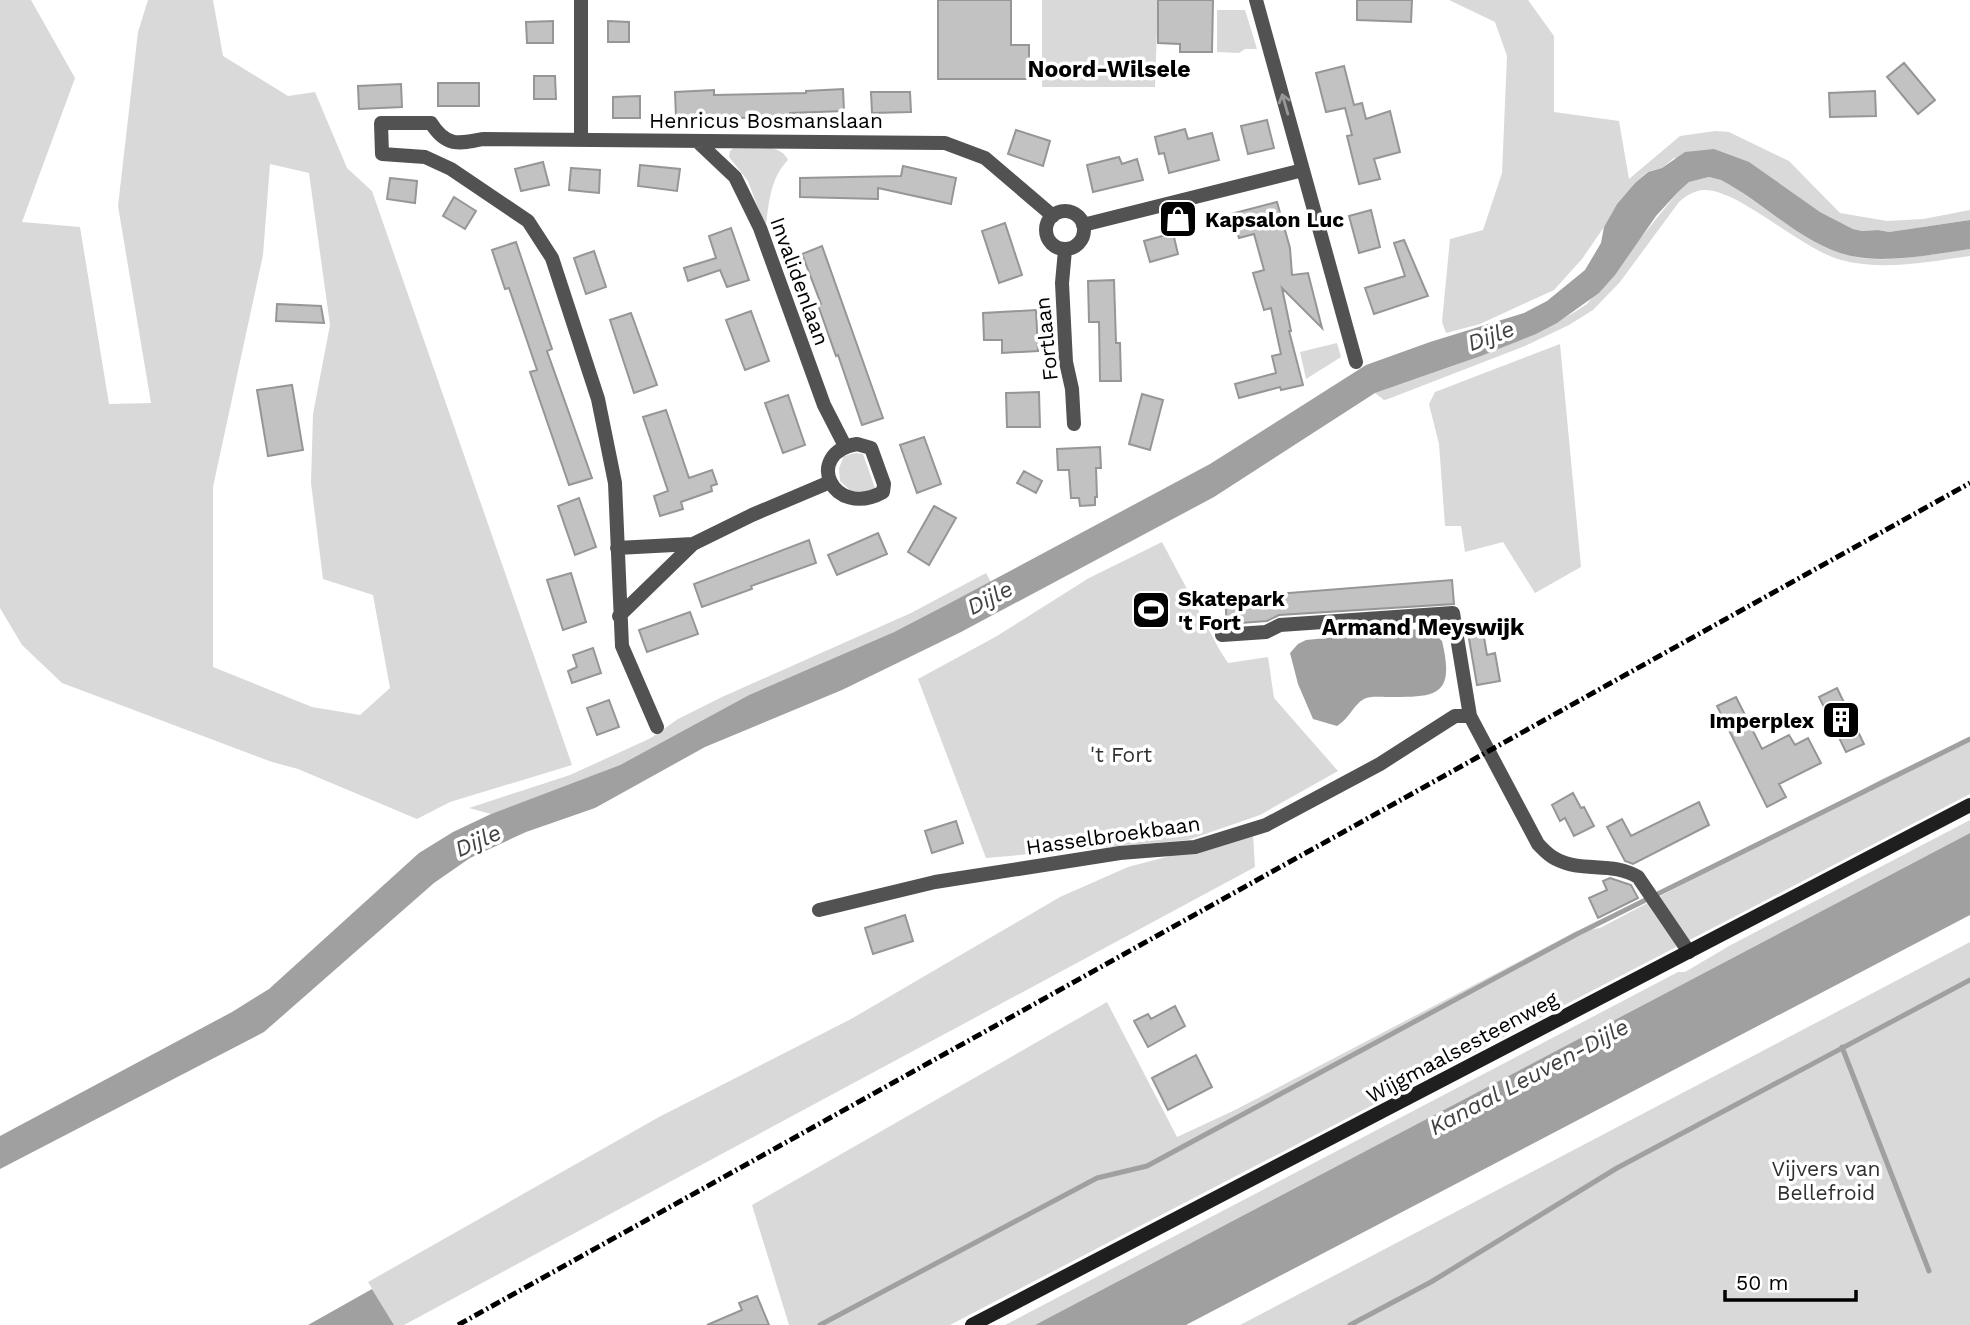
<svg xmlns="http://www.w3.org/2000/svg" width="1970" height="1325" viewBox="0 0 1970 1325" font-family="'Work Sans',sans-serif">
	<style>
		.green { fill: #d9d9d9; fill-rule: evenodd }
		.water { fill: #a0a0a0 }
		.lines { fill: none; stroke-linecap: round; stroke-linejoin: round }
		.stream { stroke: #a0a0a0; stroke-width: 5 }
		.building { fill: #c2c2c2; stroke: #969696; stroke-width: 2 }
		.street { stroke: #525252; stroke-width: 14 }
		.secondary { stroke: #1f1f1f; stroke-width: 14 }
		.rail { stroke: #000; stroke-width: 5; stroke-dasharray: 10 3.5 2 3.5; stroke-linecap: butt }
		.oneway { stroke: #979797 }
		.labels { text-anchor: middle; dominant-baseline: central; stroke-width: 7; stroke-linejoin: round; paint-order: stroke }
		.street-label { font-size: 21px; fill: #000; stroke: #fff }
		.poi-label { font-size: 21px; font-weight: bold; fill: #000; stroke: #fff; text-anchor: start }
		.park-label { font-size: 21px; fill: #303030; stroke: #fff }
		.neighbourhood-label { font-size: 23px; font-weight: bold; fill: #000; stroke: #fff }
		.water-label { font-size: 23px; font-style: italic; fill: #414141; stroke: #fff }
	</style>
	<rect width="100%" height="100%" fill="#fff"/>
	<path class="green" d="M 0,0 L 31,0 L 75,78 L 22,222 L 80,227 L 109,404 L 151,403 L 118,206 L 138,32 L 148,0 L 213,0 L 223,56 L 288,96 L 315,92 L 347,168 L 372,191 L 572,765 L 450,802 L 417,819 L 298,769 L 272,762 L 62,683 L 22,645 L 0,608 ZM 270,164 L 309,173 L 330,325 L 313,414 L 311,483 L 323,579 L 373,595 L 390,688 L 360,715 L 312,707 L 213,667 L 213,487 L 263,255 Z
		M 1042,0 L 1158,0 L 1155,87 L 1042,87 Z
		M 1449,0 L 1528,0 L 1554,36 L 1554,112 L 1619,121 L 1629,179 L 1680,136 L 1715,131 L 1729,132 L 1789,161 L 1840,213 L 1887,221 L 1923,219 L 1970,210 L 1970,220 L 1889,232 L 1878,230 L 1862,231 L 1853,229 L 1820,212 L 1801,200 L 1674,158 L 1662,168 L 1647,172 L 1635,183 L 1617,204 L 1604,227 L 1582,259 L 1554,290 L 1480,324 L 1446,333 L 1442,322 L 1450,239 L 1483,230 L 1502,173 L 1507,56 L 1495,22 Z
		M 1217,10 L 1245,10 L 1257,49 L 1245,49 L 1239,53 L 1217,52 Z
		M 733,148 C 752,148 779,142 788,160 C 771,177 769,201 766,224 L 764,224 L 748,181 L 729,157 L 730,151 Z
		M 1709,177 L 1721,180 L 1734,187 C 1771,212 1808,244 1851,256 C 1883,265 1937,253 1970,249 L 1970,256 C 1927,262 1884,271 1841,260 C 1800,249 1738,188 1703,190 C 1693,191 1686,196 1679,202 L 1620,282 L 1593,310 L 1569,325 L 1525,346 L 1388,399 L 1384,400 L 1375,393 C 1444,368 1526,345 1587,304 L 1678,192 L 1689,182 Z
		M 1337,343 L 1341,357 L 1306,379 L 1300,352 Z
		M 1560,344 L 1581,567 L 1535,593 L 1503,542 L 1465,552 L 1461,526 L 1445,526 L 1439,444 L 1429,404 L 1435,392 Z
		M 856,453 L 863,454 L 875,488 L 870,492 L 851,491 L 840,481 L 839,468 L 844,456 Z
		M 1162,542 L 1219,649 L 1228,663 L 1268,657 L 1274,698 L 1338,771 L 1260,815 L 1188,840 L 986,858 L 918,679 L 997,636 L 1089,578 Z
		M 986,573 L 991,582 L 894,632 L 749,695 L 620,765 L 491,814 L 469,808 L 570,775 L 651,738 L 678,719 L 722,697 L 911,613 Z
		M 1970,737 L 1970,794 L 950,1325 L 789,1325 L 752,1205 L 1107,1002 L 1177,1137 L 1235,1110 L 1575,932 L 1600,928 L 1882,779 Z
		M 1970,820 L 1970,833 L 1035,1325 L 1005,1325 L 1678,972 L 1685,972 L 1729,946 Z
		M 1253,834 L 1255,867 L 404,1325 L 394,1325 L 368,1282 L 659,1117 L 851,1019 L 1060,897 L 1128,867 Z
		M 1970,942 L 1970,1325 L 1240,1325 Z"/>
	<path class="water" d="M 1714,149 L 1749,162 L 1820,212 L 1853,229 L 1862,231 L 1878,230 L 1889,232 L 1970,220 L 1970,249 C 1934,254 1887,264 1851,256 C 1802,245 1765,203 1721,180 L 1709,177 L 1689,182 L 1678,192 L 1656,216 L 1615,275 L 1599,293 L 1557,323 L 1536,334 L 1481,356 L 1375,393 L 1214,497 L 961,632 L 842,690 L 705,747 L 595,808 L 526,832 L 470,858 L 434,883 L 264,1032 L 0,1169 L 0,1136 L 232,1012 L 269,989 L 419,853 L 453,832 L 491,814 L 620,765 L 749,695 L 894,632 L 950,603 L 1210,464 L 1366,365 L 1430,342 L 1524,313 L 1547,301 L 1585,270 L 1601,243 L 1604,227 L 1617,204 L 1635,183 L 1648,172 L 1662,168 L 1685,152 Z
		M 1418,629 L 1430,630 L 1442,641 C 1456,699 1434,697 1386,697 C 1379,697 1370,696 1364,699 C 1353,705 1350,718 1337,726 L 1313,719 L 1298,684 L 1290,653 L 1298,644 L 1306,640 Z
		M 1970,833 L 1970,915 L 1186,1325 L 1035,1325 Z
		M 372,1289 L 394,1325 L 308,1325 Z"/>
	<g class="lines">
		<path class="stream" d="M 1842,1047 L 1929,1271
			M 820,1325 L 1097,1178 L 1147,1166 L 1577,934 L 1970,739
			M 1350,1325 L 1431,1282 L 1617,1168 L 1970,980"/>
	</g>
	<path class="building" d="M 938,0 L 1011,0 L 1011,45 L 1029,45 L 1029,79 L 938,79 Z
		M 1158,0 L 1213,0 L 1212,52 L 1180,52 L 1180,44 L 1158,43 Z
		M 1357,0 L 1412,0 L 1411,22 L 1357,20 Z
		M 553,21 L 553,43 L 527,43 L 526,22 Z
		M 608,21 L 629,22 L 629,42 L 608,42 Z
		M 1904,63 L 1935,100 L 1918,114 L 1887,77 Z
		M 1344,66 L 1354,105 L 1362,103 L 1366,119 L 1390,111 L 1400,152 L 1374,159 L 1380,179 L 1359,184 L 1347,136 L 1352,135 L 1345,108 L 1326,112 L 1316,73 Z
		M 534,76 L 555,76 L 556,99 L 534,99 Z
		M 438,83 L 479,83 L 479,106 L 438,106 Z
		M 401,84 L 402,107 L 359,109 L 358,86 Z
		M 843,89 L 844,111 L 790,113 L 790,117 L 734,118 L 734,115 L 676,118 L 675,92 L 714,90 L 714,95 L 806,93 L 806,91 Z
		M 1875,91 L 1876,116 L 1830,117 L 1829,93 Z
		M 871,92 L 910,92 L 911,112 L 872,113 Z
		M 640,96 L 640,118 L 613,118 L 613,97 Z
		M 1267,120 L 1274,148 L 1248,154 L 1241,126 Z
		M 1185,129 L 1188,139 L 1212,133 L 1219,160 L 1169,173 L 1164,153 L 1159,154 L 1155,137 Z
		M 1016,130 L 1050,141 L 1043,166 L 1008,154 Z
		M 1119,157 L 1122,164 L 1137,159 L 1143,180 L 1093,192 L 1087,165 Z
		M 543,162 L 549,185 L 521,191 L 515,169 Z
		M 640,165 L 680,169 L 677,191 L 638,186 Z
		M 903,166 L 956,178 L 951,204 L 878,188 L 878,199 L 800,197 L 800,178 L 901,176 Z
		M 571,168 L 600,170 L 599,193 L 569,190 Z
		M 390,178 L 417,181 L 415,203 L 387,199 Z
		M 454,197 L 476,211 L 465,229 L 443,216 Z
		M 1277,202 L 1290,248 L 1292,275 L 1308,273 L 1322,328 L 1282,288 L 1291,331 L 1289,331 L 1303,385 L 1281,390 L 1280,387 L 1239,398 L 1235,384 L 1276,373 L 1272,356 L 1281,354 L 1271,308 L 1264,310 L 1253,273 L 1264,270 L 1254,234 L 1239,238 L 1231,214 Z
		M 1371,210 L 1380,247 L 1359,253 L 1349,216 Z
		M 1005,223 L 1022,275 L 999,283 L 982,231 Z
		M 731,228 L 749,280 L 727,287 L 720,270 L 688,281 L 684,268 L 716,258 L 709,236 Z
		M 1173,233 L 1178,254 L 1150,262 L 1144,241 Z
		M 1404,240 L 1428,296 L 1374,314 L 1365,288 L 1405,276 L 1394,243 Z
		M 516,242 L 552,349 L 547,351 L 592,478 L 569,485 L 530,372 L 537,370 L 509,288 L 505,289 L 492,250 Z
		M 822,246 L 883,418 L 862,425 L 838,355 L 836,356 L 818,305 L 821,304 L 802,254 Z
		M 594,251 L 606,287 L 586,294 L 574,258 Z
		M 1114,280 L 1116,343 L 1120,343 L 1121,381 L 1100,381 L 1099,322 L 1089,322 L 1088,281 Z
		M 277,304 L 321,306 L 324,323 L 276,321 Z
		M 1036,310 L 1038,351 L 1002,353 L 1002,340 L 984,340 L 983,313 Z
		M 751,311 L 769,361 L 745,370 L 726,320 Z
		M 631,313 L 657,385 L 634,393 L 610,320 Z
		M 292,385 L 303,450 L 268,456 L 257,390 Z
		M 1039,392 L 1040,427 L 1007,427 L 1006,393 Z
		M 1142,394 L 1163,400 L 1150,450 L 1129,444 Z
		M 788,395 L 805,445 L 783,453 L 765,403 Z
		M 666,410 L 689,478 L 712,470 L 717,484 L 711,486 L 712,491 L 681,502 L 683,509 L 660,516 L 654,496 L 668,491 L 643,417 Z
		M 924,437 L 941,484 L 917,493 L 900,445 Z
		M 1100,447 L 1101,468 L 1096,468 L 1097,497 L 1095,497 L 1095,505 L 1080,506 L 1079,498 L 1071,498 L 1069,470 L 1058,470 L 1057,449 Z
		M 1024,471 L 1042,481 L 1036,493 L 1017,483 Z
		M 579,498 L 596,547 L 575,555 L 558,506 Z
		M 934,506 L 956,518 L 929,565 L 908,552 Z
		M 878,533 L 887,554 L 837,575 L 828,555 Z
		M 809,540 L 816,563 L 751,586 L 752,589 L 702,607 L 694,584 Z
		M 571,573 L 586,622 L 563,630 L 547,580 Z
		M 1452,580 L 1454,604 L 1279,615 L 1267,621 L 1227,624 L 1225,598 Z
		M 690,612 L 698,634 L 647,652 L 639,630 Z
		M 1482,625 L 1487,655 L 1495,653 L 1500,681 L 1477,685 L 1467,627 Z
		M 593,648 L 601,673 L 572,683 L 568,671 L 577,667 L 573,655 Z
		M 1837,688 L 1864,744 L 1846,752 L 1819,697 Z
		M 1736,697 L 1762,749 L 1789,735 L 1795,745 L 1808,738 L 1821,763 L 1779,784 L 1786,797 L 1767,807 L 1717,706 Z
		M 609,700 L 619,727 L 597,735 L 587,708 Z
		M 1573,793 L 1581,808 L 1584,807 L 1594,826 L 1574,836 L 1565,818 L 1560,821 L 1552,805 Z
		M 1699,802 L 1709,825 L 1633,864 L 1625,861 L 1607,827 L 1622,819 L 1631,836 Z
		M 956,821 L 963,843 L 932,853 L 925,831 Z
		M 1610,878 L 1631,885 L 1638,898 L 1598,918 L 1589,898 L 1607,890 L 1603,881 Z
		M 905,915 L 913,941 L 873,954 L 865,928 Z
		M 1175,1006 L 1185,1026 L 1148,1047 L 1134,1021 L 1148,1014 L 1151,1019 Z
		M 1196,1055 L 1212,1087 L 1168,1110 L 1152,1078 Z
		M 757,1296 L 769,1325 L 707,1325 L 742,1310 L 739,1303 Z"/>
	<g class="lines">
		<path class="street" d="M 1256,0 L 1356,362
			M 581,139 L 581,0
			M 698,142 L 735,177 L 760,228 L 824,405 L 845,446
			M1046 230a19 19 0 1 1 38 0a19 19 0 1 1-38 0Z
			M 1083,225 L 1303,170
			M 1065,250 L 1062,283 L 1066,362 L 1072,389 L 1074,424
			M 857,444 L 871,448 L 884,484 L 883,492 C 832,520 803,453 857,444 Z
			M 617,548 L 693,544
			M 619,616 L 693,544 L 752,515 L 830,482
			M 1222,635 L 1266,632 L 1280,625 L 1453,613 L 1470,716 L 1538,844 C 1543,849 1549,856 1556,859 C 1581,873 1613,861 1638,877 L 1689,952
			M 657,727 L 622,646 L 615,483 L 598,399 L 552,258 L 528,221 L 451,169 L 425,157 L 382,154 L 381,123 L 431,123 C 446,147 459,144 483,139 L 945,143 L 985,158 L 1053,216
			M 819,910 L 935,882 L 1120,853 L 1195,847 L 1266,825 L 1380,764 L 1455,716 L 1470,716"/>
		<path class="secondary" d="M 972,1325 L 1970,805"/>
		<path class="rail" d="M 458,1325 L 1970,483"/>
	</g>
	<defs><path id="oneway-shaft" d="M-6 0H5M1.5-3L5.5 0L1.5 3" fill="none" stroke-width="1.6" stroke-linecap="round" stroke-linejoin="round" transform="scale(1.75)"/></defs>
	<use class="oneway" href="#oneway-shaft" transform="translate(1285 104) rotate(-106)"/>
	<defs>
		<symbol id="shop-square" viewBox="-11 -11 22 22"><rect x="-9" y="-9" width="18" height="18" rx="4" fill="#000" stroke="#fff"/><path d="M-5-2.5h2.3a2.7 3.5 0 0 1 5.4 0H5L5.5 6h-11ZM-1.5-2.5h3a1.5 2.3 0 0 0-3 0Z" fill="#fff"/></symbol>
		<symbol id="stadium-square" viewBox="-11 -11 22 22"><rect x="-9" y="-9" width="18" height="18" rx="4" fill="#000" stroke="#fff"/><path d="M0-5a6.5 5 0 1 0 0 10a6.5 5 0 1 0 0-10ZM-3.5-1.8h7v3.6h-7Z" fill="#fff"/></symbol>
		<symbol id="building-square" viewBox="-11 -11 22 22"><rect x="-9" y="-9" width="18" height="18" rx="4" fill="#000" stroke="#fff"/><path d="M-4-6H4V6H1V3H-1V6H-4ZM-2.5-4.3h1.7v1.8h-1.7ZM.8-4.3h1.7v1.8H.8ZM-2.5-1h1.7V.8h-1.7ZM.8-1h1.7V.8H.8Z" fill="#fff"/></symbol>
	</defs>
	<g fill-rule="evenodd">
		<use href="#shop-square" x="1156" y="197" width="44" height="44"/>
		<use href="#stadium-square" x="1129" y="588" width="44" height="44"/>
		<use href="#building-square" x="1819" y="698" width="44" height="44"/>
	</g>
	<g class="labels">
		<g class="street-label">
			<text x="766" y="120">Henricus Bosmanslaan</text>
			<text transform="translate(800 281) rotate(70)">Invalidenlaan</text>
			<text transform="translate(1046 339) rotate(-96)">Fortlaan</text>
			<text transform="translate(1113 835) rotate(-8)">Hasselbroekbaan</text>
			<text transform="translate(1462 1047) rotate(-28)">Wijgmaalsesteenweg</text>
		</g>
		<g class="poi-label">
			<text x="1205" y="219">Kapsalon Luc</text>
			<text x="1178" y="598">Skatepark<tspan x="1178" dy="24">'t Fort</tspan></text>
			<text x="1814" y="720" text-anchor="end">Imperplex</text>
		</g>
		<g class="park-label">
			<text x="1121" y="754">'t Fort</text>
			<text x="1826" y="1168">Vijvers van<tspan x="1826" dy="24">Bellefroid</tspan></text>
		</g>
		<g class="neighbourhood-label">
			<text x="1109" y="69">Noord-Wilsele</text>
			<text x="1423" y="627">Armand Meyswijk</text>
		</g>
		<g class="water-label">
			<text transform="translate(1491 336) rotate(-20)">Dijle</text>
			<text transform="translate(990 598) rotate(-27)">Dijle</text>
			<text transform="translate(478 841) rotate(-24)">Dijle</text>
			<text transform="translate(1529 1077) rotate(-28)">Kanaal Leuven-Dijle</text>
		</g>
	</g>
	<path d="M1725 1290v10h131v-10" fill="none" stroke="#000000" stroke-width="3.5"/>
	<text x="1736" y="1290" font-size="21" fill="#000000" stroke="#ffffff" stroke-width="5" paint-order="stroke">50 m</text>
</svg>
